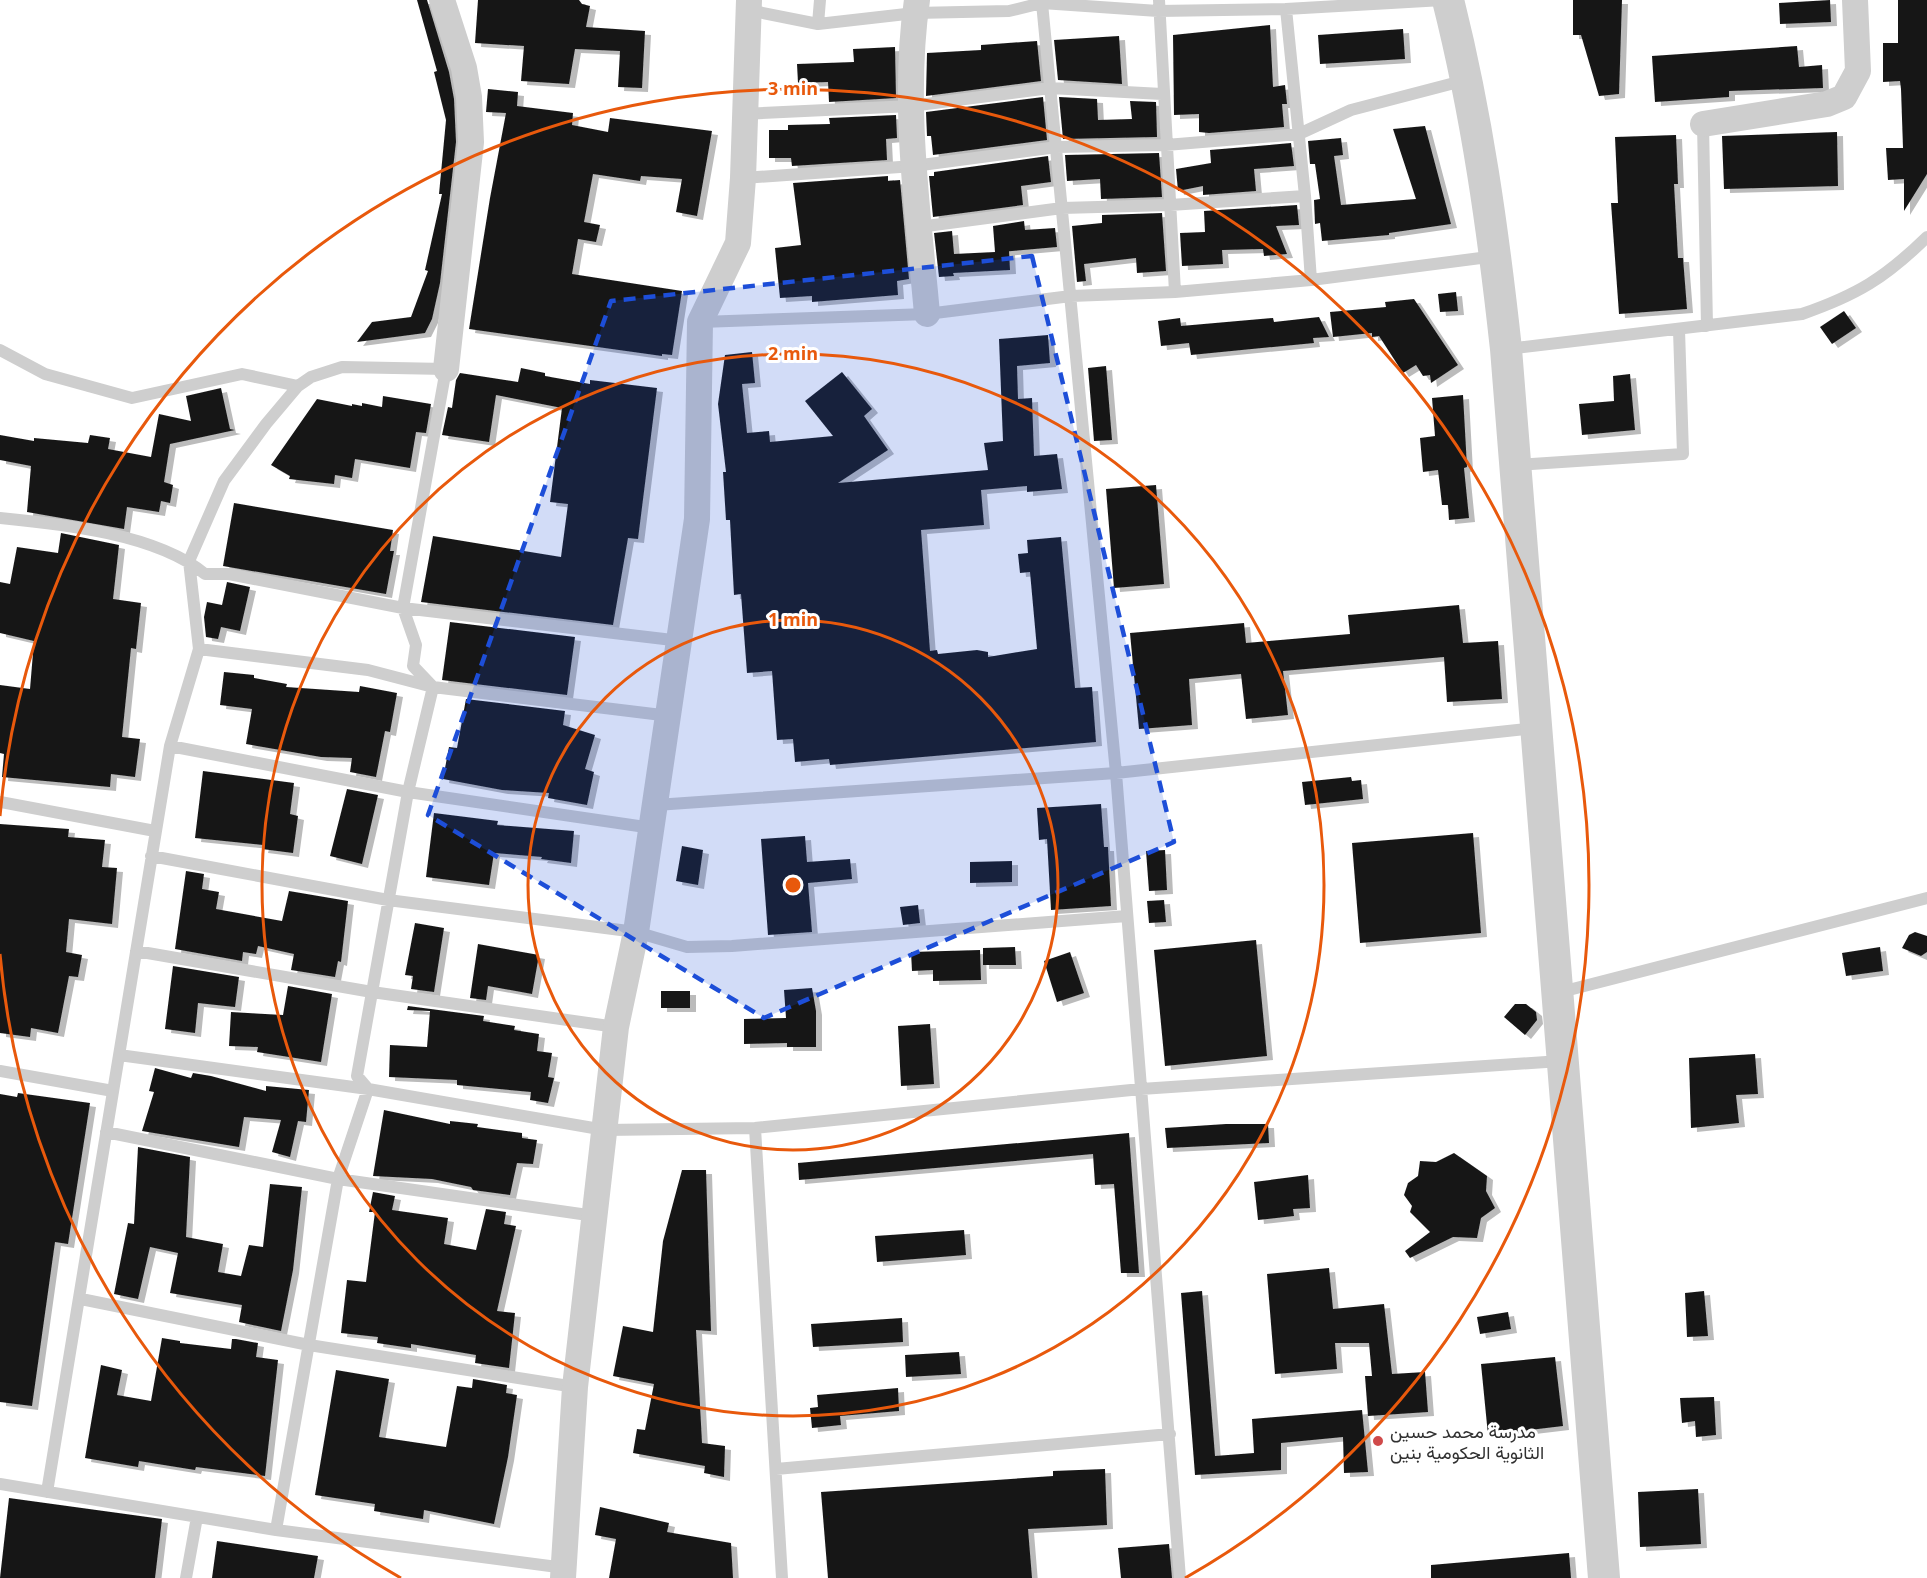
<svg xmlns="http://www.w3.org/2000/svg" width="1927" height="1578" viewBox="0 0 1927 1578" font-family="'Open Sans',Vazirmatn,sans-serif">
	<style>
		.building { fill: #181818; filter: url(#shadow) }
		.lines { fill: none; stroke-linecap: round; stroke-linejoin: round }
		.service { stroke: #cecece; stroke-width: 12 }
		.minor { stroke: #cecece; stroke-width: 26 }
		.tertiary { stroke: #cecece; stroke-width: 32 }
		.marked { fill: #1d4ed8; fill-opacity: 0.2; stroke: #1d4ed8; stroke-width: 4.5; stroke-dasharray: 12 8; stroke-linejoin: round }
		.ring { fill: none; stroke: #e8590c; stroke-width: 3 }
		.poi-dot { fill: #d04a4a; stroke: #fff; stroke-width: 2 }
		.labels { text-anchor: middle; dominant-baseline: central; stroke-width: 6; stroke-linejoin: round; paint-order: stroke }
		.poi-label { font-size: 18px; fill: #313131; stroke: #fff; text-anchor: start }
		.centre { fill: #e8590c; stroke: #fff; stroke-width: 3 }
		.ring-label { font-size: 18px; text-anchor: middle; font-weight: bold; fill: #e8590c; stroke: #fff; stroke-width: 6; stroke-linejoin: round; paint-order: stroke }
	</style>
	<defs>
		<filter id="shadow"><feDropShadow dx="6" dy="4" stdDeviation="0" flood-color="#0004"/></filter>
	</defs>
	<rect width="100%" height="100%" fill="#fff"/>
	<path class="building" d="M 417,0 L 427,0 L 449,72 L 454,99 L 456,142 L 440,283 L 432,319 L 425,333 L 357,342 L 372,322 L 411,317 L 428,271 L 425,270 L 442,194 L 439,194 L 446,120 L 434,72 L 437,71 Z
		M 478,0 L 579,0 L 582,4 L 590,6 L 586,27 L 645,31 L 642,88 L 618,87 L 620,51 L 575,49 L 569,84 L 521,81 L 524,46 L 475,43 Z
		M 1573,0 L 1622,0 L 1619,94 L 1599,96 L 1581,35 L 1573,35 Z
		M 1830,0 L 1831,22 L 1780,24 L 1779,3 Z
		M 1898,0 L 1927,0 L 1927,174 L 1904,211 L 1904,179 L 1888,180 L 1886,148 L 1903,148 L 1901,89 L 1900,81 L 1883,82 L 1883,43 L 1898,43 Z
		M 1270,25 L 1273,87 L 1285,85 L 1287,104 L 1282,104 L 1284,127 L 1209,133 L 1199,132 L 1199,114 L 1174,115 L 1173,35 Z
		M 1403,29 L 1405,59 L 1320,64 L 1318,35 Z
		M 1119,36 L 1122,84 L 1058,80 L 1054,40 Z
		M 1037,41 L 1041,81 L 926,96 L 927,53 L 981,50 L 981,45 Z
		M 1797,46 L 1799,67 L 1822,65 L 1823,88 L 1729,91 L 1729,97 L 1655,102 L 1652,56 Z
		M 895,47 L 896,98 L 829,102 L 828,82 L 798,83 L 797,64 L 854,62 L 853,49 Z
		M 488,89 L 518,92 L 517,106 L 573,113 L 572,125 L 608,132 L 610,118 L 712,131 L 697,216 L 676,212 L 682,179 L 641,176 L 640,181 L 593,174 L 584,222 L 600,225 L 596,242 L 578,239 L 572,274 L 682,291 L 672,355 L 662,354 L 662,356 L 469,329 L 490,198 L 506,113 L 486,112 Z
		M 1043,97 L 1047,140 L 933,155 L 931,136 L 927,136 L 926,112 Z
		M 1059,97 L 1097,99 L 1098,120 L 1132,119 L 1130,101 L 1156,102 L 1157,137 L 1063,139 Z
		M 896,115 L 897,138 L 886,139 L 887,160 L 792,166 L 791,158 L 769,158 L 769,130 L 788,130 L 788,125 L 830,124 L 829,118 Z
		M 1425,126 L 1451,224 L 1389,233 L 1389,235 L 1322,241 L 1320,223 L 1315,224 L 1314,200 L 1320,199 L 1315,164 L 1310,164 L 1308,141 L 1341,138 L 1343,155 L 1334,156 L 1341,205 L 1416,199 L 1393,129 Z
		M 1837,132 L 1838,186 L 1724,189 L 1722,136 Z
		M 1676,135 L 1678,184 L 1674,184 L 1678,258 L 1683,258 L 1687,309 L 1619,314 L 1611,203 L 1618,203 L 1615,137 Z
		M 1291,143 L 1294,166 L 1254,169 L 1256,191 L 1203,195 L 1203,186 L 1178,191 L 1176,169 L 1211,163 L 1210,150 Z
		M 1159,153 L 1162,197 L 1101,199 L 1100,179 L 1067,181 L 1065,155 Z
		M 1048,156 L 1051,182 L 1021,186 L 1023,205 L 933,217 L 929,176 L 934,176 L 934,172 Z
		M 888,176 L 888,181 L 900,180 L 909,279 L 897,281 L 898,295 L 812,302 L 812,296 L 780,298 L 775,248 L 801,245 L 793,183 Z
		M 1297,205 L 1299,225 L 1276,226 L 1287,254 L 1264,256 L 1263,249 L 1222,250 L 1223,264 L 1182,266 L 1180,233 L 1205,232 L 1204,211 Z
		M 1162,213 L 1166,271 L 1137,273 L 1136,258 L 1084,264 L 1086,281 L 1077,282 L 1072,226 L 1102,223 L 1102,215 Z
		M 1024,221 L 1025,230 L 1055,228 L 1057,247 L 1000,252 L 1009,251 L 1010,270 L 953,273 L 954,276 L 939,277 L 934,233 L 952,231 L 954,254 L 995,252 L 993,226 Z
		M 1456,292 L 1458,311 L 1440,312 L 1438,294 Z
		M 1414,299 L 1458,365 L 1431,383 L 1430,375 L 1423,376 L 1416,365 L 1403,373 L 1379,336 L 1372,337 L 1372,333 L 1333,337 L 1330,312 L 1386,307 L 1385,302 Z
		M 1844,311 L 1856,328 L 1832,344 L 1820,327 Z
		M 1319,317 L 1329,337 L 1313,338 L 1314,343 L 1191,355 L 1189,343 L 1161,346 L 1158,321 L 1180,318 L 1181,326 L 1273,318 L 1274,322 Z
		M 1048,335 L 1050,363 L 1017,366 L 1018,399 L 1032,398 L 1034,456 L 1057,454 L 1062,489 L 1027,492 L 1027,486 L 981,490 L 984,525 L 921,530 L 930,651 L 937,650 L 938,654 L 977,650 L 988,652 L 988,657 L 1037,649 L 1030,572 L 1020,573 L 1018,554 L 1028,553 L 1027,540 L 1061,537 L 1075,688 L 1092,687 L 1096,742 L 830,765 L 829,759 L 795,762 L 793,739 L 777,740 L 772,671 L 747,673 L 741,594 L 734,595 L 730,520 L 726,520 L 723,472 L 726,472 L 718,404 L 725,355 L 752,352 L 755,383 L 742,384 L 747,433 L 769,431 L 770,442 L 833,436 L 805,401 L 842,372 L 872,409 L 864,416 L 888,450 L 838,483 L 988,470 L 984,443 L 1003,441 L 999,339 Z
		M 1106,366 L 1112,440 L 1094,441 L 1088,368 Z
		M 521,368 L 545,373 L 545,376 L 590,384 L 590,380 L 657,388 L 638,539 L 628,538 L 613,625 L 421,602 L 433,536 L 561,557 L 568,504 L 550,502 L 562,408 L 496,395 L 489,442 L 442,435 L 448,407 L 452,408 L 456,380 L 460,373 L 518,382 Z
		M 1630,374 L 1635,430 L 1582,435 L 1579,404 L 1614,401 L 1613,376 Z
		M 221,388 L 230,429 L 235,430 L 170,444 L 164,482 L 173,485 L 170,503 L 161,501 L 159,512 L 127,507 L 124,529 L 27,512 L 31,466 L 0,460 L 0,435 L 34,441 L 34,438 L 88,443 L 90,435 L 110,438 L 108,449 L 151,457 L 159,414 L 191,421 L 186,396 Z
		M 1463,395 L 1467,467 L 1464,468 L 1469,518 L 1449,520 L 1448,505 L 1442,505 L 1438,470 L 1423,472 L 1420,438 L 1435,436 L 1432,398 Z
		M 383,396 L 431,404 L 426,433 L 416,432 L 410,468 L 355,459 L 352,478 L 335,475 L 334,484 L 289,479 L 290,476 L 271,465 L 317,399 L 352,406 L 352,404 L 362,406 L 362,403 L 382,407 Z
		M 1156,485 L 1164,584 L 1114,588 L 1106,489 Z
		M 234,503 L 393,530 L 390,551 L 394,551 L 386,594 L 223,566 Z
		M 61,533 L 119,545 L 113,599 L 141,603 L 136,649 L 131,648 L 122,737 L 140,739 L 135,777 L 111,774 L 110,787 L 2,777 L 4,754 L 0,753 L 0,685 L 30,689 L 34,641 L 0,633 L 0,582 L 10,584 L 17,547 L 58,553 Z
		M 227,582 L 250,587 L 240,631 L 221,627 L 218,639 L 206,637 L 204,617 L 207,602 L 222,605 Z
		M 1459,605 L 1463,643 L 1498,641 L 1502,699 L 1447,702 L 1444,657 L 1283,671 L 1288,715 L 1246,719 L 1241,674 L 1189,679 L 1192,725 L 1139,729 L 1130,633 L 1244,623 L 1246,643 L 1350,634 L 1348,615 Z
		M 450,622 L 575,637 L 567,695 L 442,680 Z
		M 224,672 L 254,675 L 254,678 L 287,684 L 286,687 L 359,692 L 360,686 L 397,693 L 390,732 L 385,731 L 376,777 L 350,772 L 352,758 L 321,757 L 246,744 L 252,709 L 220,705 Z
		M 466,699 L 565,711 L 563,725 L 595,735 L 585,769 L 594,772 L 587,805 L 548,798 L 549,793 L 502,790 L 443,779 L 449,747 L 457,748 Z
		M 203,771 L 294,783 L 290,814 L 298,816 L 293,853 L 262,849 L 263,845 L 195,838 Z
		M 1351,777 L 1352,781 L 1361,780 L 1363,799 L 1305,805 L 1302,782 Z
		M 347,789 L 378,795 L 362,864 L 330,856 Z
		M 1101,804 L 1104,847 L 1108,847 L 1111,906 L 1051,910 L 1047,839 L 1039,840 L 1037,808 Z
		M 434,813 L 498,821 L 497,825 L 574,831 L 571,863 L 541,859 L 542,857 L 494,853 L 489,885 L 426,877 Z
		M 0,824 L 69,829 L 68,837 L 105,840 L 102,867 L 117,868 L 112,924 L 69,919 L 66,952 L 82,955 L 78,977 L 69,976 L 58,1033 L 31,1028 L 30,1037 L 0,1033 Z
		M 1473,833 L 1481,933 L 1360,943 L 1352,843 Z
		M 805,836 L 807,862 L 850,859 L 852,879 L 808,883 L 812,932 L 768,935 L 761,839 Z
		M 682,846 L 703,850 L 698,885 L 676,881 Z
		M 1165,850 L 1167,890 L 1149,891 L 1146,851 Z
		M 1012,861 L 1012,882 L 970,883 L 970,862 Z
		M 186,871 L 204,874 L 202,889 L 219,892 L 216,909 L 282,921 L 289,891 L 348,901 L 341,962 L 338,961 L 335,977 L 291,970 L 294,954 L 258,946 L 256,954 L 243,952 L 242,961 L 175,949 Z
		M 1164,900 L 1166,922 L 1149,923 L 1147,901 Z
		M 918,905 L 920,923 L 903,925 L 900,907 Z
		M 415,923 L 444,928 L 434,992 L 411,989 L 413,976 L 405,975 Z
		M 1915,932 L 1927,936 L 1927,952 L 1921,956 L 1902,948 L 1909,935 Z
		M 1256,940 L 1267,1056 L 1165,1066 L 1154,950 Z
		M 478,944 L 539,955 L 532,994 L 488,986 L 486,1000 L 470,998 Z
		M 1015,947 L 1016,965 L 983,965 L 983,948 Z
		M 1880,947 L 1883,971 L 1846,976 L 1842,953 Z
		M 980,950 L 981,980 L 933,981 L 933,970 L 912,971 L 911,952 Z
		M 1070,952 L 1084,993 L 1057,1002 L 1044,961 Z
		M 173,966 L 239,977 L 235,1007 L 198,1003 L 195,1033 L 165,1029 Z
		M 288,986 L 332,994 L 321,1062 L 257,1052 L 258,1047 L 229,1046 L 231,1012 L 283,1015 Z
		M 812,988 L 816,1011 L 816,1047 L 787,1047 L 787,1043 L 744,1044 L 744,1019 L 786,1018 L 784,990 Z
		M 661,991 L 690,991 L 690,1008 L 661,1008 Z
		M 1515,1004 L 1526,1004 L 1536,1012 L 1537,1020 L 1525,1035 L 1504,1017 Z
		M 408,1006 L 484,1016 L 483,1021 L 515,1026 L 514,1030 L 539,1034 L 537,1051 L 552,1053 L 548,1077 L 554,1078 L 548,1103 L 530,1100 L 531,1092 L 457,1085 L 457,1080 L 389,1077 L 390,1045 L 427,1047 L 430,1011 L 407,1010 Z
		M 930,1024 L 934,1084 L 901,1086 L 898,1026 Z
		M 1755,1054 L 1758,1094 L 1736,1095 L 1739,1123 L 1691,1128 L 1689,1058 Z
		M 155,1068 L 191,1078 L 193,1073 L 211,1076 L 266,1091 L 266,1086 L 309,1090 L 306,1122 L 298,1121 L 290,1157 L 272,1152 L 281,1120 L 244,1117 L 239,1147 L 142,1131 L 154,1092 L 149,1091 Z
		M 18,1093 L 90,1103 L 68,1244 L 55,1242 L 32,1406 L 0,1402 L 0,1094 L 17,1097 Z
		M 384,1110 L 450,1124 L 450,1121 L 478,1124 L 477,1127 L 522,1133 L 522,1138 L 537,1140 L 533,1164 L 517,1163 L 510,1195 L 473,1190 L 471,1187 L 432,1179 L 373,1176 Z
		M 1226,1124 L 1268,1124 L 1269,1143 L 1167,1148 L 1165,1128 Z
		M 1129,1133 L 1139,1273 L 1121,1273 L 1114,1184 L 1095,1185 L 1093,1154 L 799,1180 L 798,1163 Z
		M 138,1147 L 190,1157 L 186,1237 L 223,1244 L 218,1272 L 241,1276 L 249,1245 L 263,1247 L 270,1184 L 302,1187 L 293,1270 L 281,1331 L 239,1322 L 242,1305 L 170,1293 L 178,1253 L 150,1247 L 138,1299 L 114,1294 L 128,1223 L 134,1224 Z
		M 1454,1153 L 1487,1176 L 1486,1191 L 1495,1208 L 1481,1218 L 1477,1238 L 1453,1237 L 1410,1258 L 1405,1251 L 1430,1232 L 1410,1212 L 1412,1206 L 1404,1195 L 1408,1183 L 1418,1176 L 1420,1161 L 1436,1162 Z
		M 682,1170 L 706,1170 L 711,1331 L 696,1330 L 702,1443 L 725,1446 L 724,1477 L 704,1473 L 705,1466 L 633,1453 L 637,1429 L 645,1430 L 654,1384 L 613,1376 L 623,1326 L 653,1332 L 663,1241 Z
		M 1308,1175 L 1310,1208 L 1293,1209 L 1294,1216 L 1258,1220 L 1254,1182 Z
		M 373,1192 L 395,1196 L 392,1210 L 448,1218 L 444,1244 L 476,1250 L 486,1209 L 506,1212 L 504,1224 L 516,1226 L 497,1311 L 515,1313 L 509,1368 L 475,1363 L 476,1355 L 411,1344 L 411,1348 L 377,1343 L 378,1337 L 341,1333 L 347,1280 L 366,1282 L 375,1212 L 369,1212 Z
		M 964,1230 L 966,1255 L 877,1262 L 875,1236 Z
		M 1329,1268 L 1333,1309 L 1384,1304 L 1392,1374 L 1425,1372 L 1428,1412 L 1368,1416 L 1365,1376 L 1372,1376 L 1369,1343 L 1335,1343 L 1337,1369 L 1275,1374 L 1267,1274 Z
		M 1202,1291 L 1215,1456 L 1254,1453 L 1252,1419 L 1362,1410 L 1368,1472 L 1344,1473 L 1343,1437 L 1281,1443 L 1281,1470 L 1195,1475 L 1181,1293 Z
		M 1704,1291 L 1708,1336 L 1687,1337 L 1685,1293 Z
		M 1508,1312 L 1511,1329 L 1480,1334 L 1477,1317 Z
		M 902,1318 L 903,1342 L 813,1347 L 811,1324 Z
		M 162,1338 L 180,1341 L 180,1343 L 231,1349 L 232,1339 L 236,1339 L 258,1343 L 256,1357 L 278,1360 L 265,1476 L 196,1467 L 195,1470 L 139,1461 L 138,1467 L 85,1458 L 101,1365 L 122,1370 L 117,1395 L 151,1401 Z
		M 959,1352 L 961,1374 L 906,1377 L 905,1355 Z
		M 1555,1357 L 1563,1426 L 1488,1435 L 1481,1364 Z
		M 336,1370 L 389,1379 L 379,1437 L 446,1447 L 457,1386 L 472,1388 L 473,1379 L 507,1385 L 506,1393 L 517,1395 L 508,1457 L 494,1524 L 424,1510 L 423,1519 L 374,1511 L 375,1504 L 315,1495 Z
		M 898,1388 L 899,1411 L 840,1416 L 841,1425 L 812,1428 L 810,1408 L 818,1407 L 817,1395 Z
		M 1714,1397 L 1716,1435 L 1696,1437 L 1695,1421 L 1682,1423 L 1680,1398 Z
		M 1105,1469 L 1107,1525 L 1028,1529 L 1032,1578 L 828,1578 L 821,1492 L 1053,1476 L 1053,1471 Z
		M 1698,1489 L 1701,1544 L 1640,1547 L 1638,1492 Z
		M 9,1498 L 162,1519 L 155,1578 L 0,1578 Z
		M 600,1507 L 669,1523 L 667,1532 L 731,1543 L 733,1578 L 609,1578 L 616,1539 L 595,1535 Z
		M 217,1541 L 318,1556 L 314,1578 L 212,1578 Z
		M 1169,1544 L 1172,1578 L 1121,1578 L 1118,1548 Z
		M 1569,1553 L 1571,1578 L 1431,1578 L 1431,1565 Z"/>
	<g class="lines">
		<path class="service" d="M 1159,0 L 1175,292
			M 1042,3 L 1116,773 L 1180,1578
			M 1286,9 L 1305,196 L 1311,280
			M 748,10 L 818,24 L 915,13 L 1009,11 L 1042,3 L 1158,11 L 1286,9 L 1443,0
			M 818,24 L 820,0
			M 743,114 L 911,106 L 1050,88 L 1162,94
			M 1703,124 L 1707,326
			M 743,178 L 914,166 L 1057,147 L 1166,145 L 1299,134 L 1351,110 L 1466,80
			M 919,227 L 1062,208 L 1170,205 L 1305,196
			M 701,322 L 927,314 L 1071,296 L 1175,292 L 1311,280 L 1496,256
			M 1507,349 L 1802,314 C 1857,295 1885,278 1927,237
			M 0,350 L 45,374 L 132,398 L 242,374 L 298,386
			M 1515,465 L 1683,454 L 1679,330
			M 0,518 C 62,524 157,534 205,574 L 229,574 L 403,608 L 681,641
			M 199,649 L 368,670 L 433,687 L 670,716
			M 170,746 L 408,792 L 652,828
			M 0,802 L 155,831
			M 656,805 L 1116,773 L 1535,728
			M 151,856 L 388,900 L 636,932 L 687,947 L 732,946 L 1127,916
			M 136,951 L 372,992 L 616,1027
			M 1557,993 L 1927,898
			M 119,1055 L 368,1089 L 605,1130 L 755,1128 L 1141,1089 L 1561,1061
			M 0,1071 L 113,1091
			M 755,1128 L 782,1578
			M 106,1132 L 338,1179 L 595,1216
			M 81,1299 L 309,1345 L 575,1387
			M 776,1469 L 1170,1434
			M 0,1484 L 276,1530 L 565,1568
			M 47,1492 L 170,746 L 199,649 L 189,561 L 224,481 L 266,424 L 298,386 L 311,377 L 342,367 L 446,369 L 403,608 L 416,645 L 413,666 L 433,687 L 408,792 L 357,1076 L 368,1089 L 338,1179 L 276,1530
			M 186,1578 L 197,1517"/>
		<path class="minor" d="M 442,0 L 464,68 L 469,97 L 471,142 L 446,369
			M 917,0 C 902,103 918,211 927,314
			M 1703,124 L 1827,104 L 1844,97 L 1858,71 L 1855,0
			M 563,1578 L 575,1387 L 616,1027 L 636,932 L 697,519 L 700,322 L 738,243 L 743,178 L 749,0"/>
		<path class="tertiary" d="M 1448,0 C 1477,115 1493,230 1506,349 L 1604,1578"/>
	</g>
	<path class="marked" d="M 1032,256 L 1174,842 L 764,1018 L 428,815 L 611,301 Z"/>
	<g class="ring">
		<circle cx="793" cy="885" r="265"/>
		<circle cx="793" cy="885" r="531"/>
		<path d="M401 1578A796 796 0 0 1 0 954M0 816A796 796 0 1 1 1185 1578"/>
	</g>
	<circle class="poi-dot" cx="1378" cy="1441" r="6"/>
	<g class="labels">
		<g class="poi-label">
			<text x="1390" y="1431">مدرسة محمد حسين<tspan x="1390" dy="21">الثانوية الحكومية بنين</tspan></text>
		</g>
	</g>
	<circle cx="793" cy="885" r="9" class="centre"/>
	<g class="ring-label">
		<text x="793" y="95">3 min</text>
		<text x="793" y="360">2 min</text>
		<text x="793" y="626">1 min</text>
	</g>
</svg>
